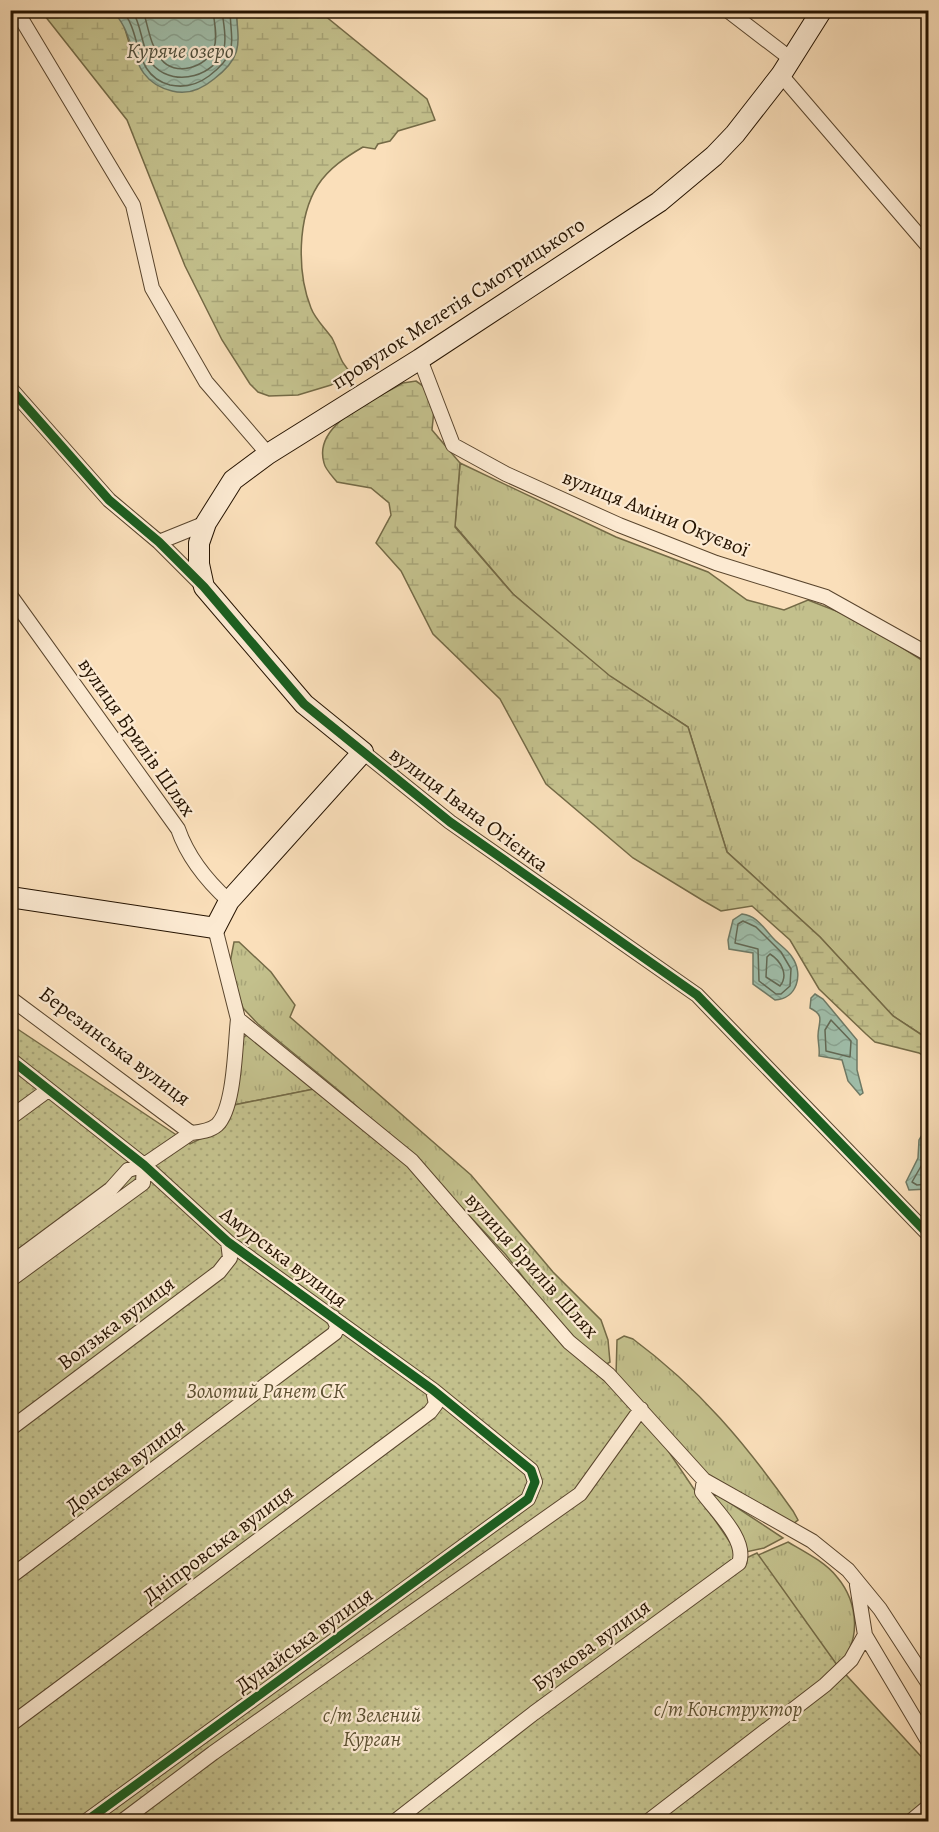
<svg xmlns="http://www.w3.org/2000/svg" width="939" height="1832" viewBox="0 0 939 1832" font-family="Alegreya,serif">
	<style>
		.grass { fill: url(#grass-tufts); stroke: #746a46; stroke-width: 1.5 }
		.wetland { fill: url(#wetland-marsh); stroke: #746a46; stroke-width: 1.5 }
		.garden { fill: url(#garden-dots); stroke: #746a46; stroke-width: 1.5 }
		.water { fill: url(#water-waves); stroke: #6e7965; stroke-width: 1.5 }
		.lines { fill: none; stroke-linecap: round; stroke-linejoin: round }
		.shore { stroke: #626854; stroke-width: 1.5 }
		.street-casing { stroke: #5a462e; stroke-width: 16 }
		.secondary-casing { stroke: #251300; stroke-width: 22 }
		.street { stroke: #fcead2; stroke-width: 14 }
		.secondary { stroke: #fcead2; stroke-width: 20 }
		.cycleway-casing { stroke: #fcead2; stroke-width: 13 }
		.cycleway { stroke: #1b5e20; stroke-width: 9 }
		.labels { text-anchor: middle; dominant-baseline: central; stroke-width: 4.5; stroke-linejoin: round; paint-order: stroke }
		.street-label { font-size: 21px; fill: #251300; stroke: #fcead2 }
		.park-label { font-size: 21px; font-style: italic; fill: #5c5031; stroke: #fcead2 }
		.water-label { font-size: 22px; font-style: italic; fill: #504e3b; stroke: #fcead2 }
	</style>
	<defs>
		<pattern id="grass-tufts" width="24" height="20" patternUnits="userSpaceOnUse" patternTransform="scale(1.5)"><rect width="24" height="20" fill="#c3c08c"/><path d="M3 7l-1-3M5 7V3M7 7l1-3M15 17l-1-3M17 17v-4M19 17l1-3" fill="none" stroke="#a7a477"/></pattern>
		<pattern id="wetland-marsh" width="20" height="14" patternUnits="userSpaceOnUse" patternTransform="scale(1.5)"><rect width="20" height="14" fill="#c3c08c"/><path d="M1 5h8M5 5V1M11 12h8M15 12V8" fill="none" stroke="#a7a477"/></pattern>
		<pattern id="garden-dots" width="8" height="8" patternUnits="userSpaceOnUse" patternTransform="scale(1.5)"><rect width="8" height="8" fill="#c3c08c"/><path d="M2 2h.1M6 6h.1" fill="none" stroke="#a7a477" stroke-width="1.8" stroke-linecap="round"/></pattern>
		<pattern id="water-waves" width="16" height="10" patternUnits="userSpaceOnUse" patternTransform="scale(1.5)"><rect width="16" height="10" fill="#9fbda9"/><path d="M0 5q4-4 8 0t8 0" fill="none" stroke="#89a290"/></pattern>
	</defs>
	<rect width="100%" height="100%" fill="#fadfba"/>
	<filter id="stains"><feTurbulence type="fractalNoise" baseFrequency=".00333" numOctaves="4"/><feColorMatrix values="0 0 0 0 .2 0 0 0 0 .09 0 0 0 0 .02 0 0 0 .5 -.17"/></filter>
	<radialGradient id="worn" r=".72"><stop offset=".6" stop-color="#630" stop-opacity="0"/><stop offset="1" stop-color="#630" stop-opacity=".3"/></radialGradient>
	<path class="grass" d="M 460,463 L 616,537 L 708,572 L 747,600 L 784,610 L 808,600 L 857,619 L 928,664 L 928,1039 L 893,1016 L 820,937 L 727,852 L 688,727 L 610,677 L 513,594 L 455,526 Z
		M 234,942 L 239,942 L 271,972 L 295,1005 L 290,1017 L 471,1175 L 553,1272 L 601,1320 L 608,1340 L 610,1362 L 605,1365 L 574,1343 L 506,1255 L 417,1160 L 343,1094 L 258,1024 L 243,1008 L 229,968 Z
		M 247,1035 L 257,1040 L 314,1089 L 234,1105 L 240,1039 Z
		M 624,1336 L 633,1339 C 699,1388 746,1444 793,1511 L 798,1520 L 793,1524 L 704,1473 L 616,1376 L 617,1340 Z
		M 706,1490 L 718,1495 L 783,1538 L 764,1548 L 746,1552 Z
		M 788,1542 C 805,1552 825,1562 837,1577 C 858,1602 863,1643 836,1666 L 756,1556 Z"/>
	<path class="wetland" d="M 41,11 L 112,11 L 122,19 L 131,49 L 237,25 L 236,11 L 319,11 L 427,99 L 435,120 L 398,131 L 390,141 L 378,144 L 375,149 L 363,147 C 346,157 329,168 318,185 C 297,218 297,273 311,308 C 315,319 325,328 332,338 C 339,351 340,364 352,373 L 331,385 L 298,395 L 269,396 L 258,392 L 250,384 L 222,340 L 185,266 L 127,120 Z
		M 416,381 C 439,396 434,406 432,430 L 460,463 L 455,527 L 513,594 L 610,676 L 688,727 L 727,852 L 820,937 L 893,1016 L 928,1039 L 928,1059 L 919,1053 L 875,1042 L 866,1034 L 819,989 L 790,940 L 752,906 L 721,911 L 702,900 L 633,858 L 546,784 L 500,699 L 433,634 L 401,571 L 376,543 L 391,515 L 389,503 L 371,488 L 337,482 C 333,477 325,469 324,463 C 312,423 376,399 403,383 Z"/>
	<path class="garden" d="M 10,1024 L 190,1144 L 225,1127 L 234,1105 L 314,1089 L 411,1166 L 581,1359 L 638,1412 L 654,1430 L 742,1560 L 757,1553 L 837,1665 L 928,1764 L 928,1821 L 98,1821 L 243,1715 L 91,1821 L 11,1821 Z"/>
	<path class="water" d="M 112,11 L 236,11 C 239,44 243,57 214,79 C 202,89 187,95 172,91 C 126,80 139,35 112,11 Z
		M 742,914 C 757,916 762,926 772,937 C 778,944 787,949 792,957 C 804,974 797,999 775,1000 L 753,984 L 753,953 L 729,949 L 728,940 L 733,920 Z
		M 815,994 L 823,999 L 857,1040 L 857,1070 L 863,1093 L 860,1095 L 848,1081 L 842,1060 L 819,1056 C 820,1049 818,1043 818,1036 C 818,1022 826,1016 810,1008 L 811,998 Z
		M 928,1125 L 928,1189 L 909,1190 L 906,1182 L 918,1158 L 919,1140 Z"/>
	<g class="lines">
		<path class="shore" d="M 121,10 C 143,30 131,75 170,85 C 184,88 197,85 209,76 C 239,53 231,44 230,10
			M 132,10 C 143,27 141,52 155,67 C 176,87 216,76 224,48 C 227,37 223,22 222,10
			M 143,10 C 148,26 150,45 161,59 C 174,77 207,68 214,48 C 218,36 214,22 213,10
			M 743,921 L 756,927 L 781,952 L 791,969 L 790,986 L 781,994 L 776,994 L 759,981 L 758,949 L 735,943 L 738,924 Z
			M 770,954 C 781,961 789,975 780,986 L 766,977 L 767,957 Z
			M 831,1020 L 851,1041 L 850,1057 L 826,1051 L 825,1030 Z
			M 928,1134 L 924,1161 L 912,1182 L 917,1185 L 928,1184"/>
		<defs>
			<path id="street" d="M 16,10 L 133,205 L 152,288 L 206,382 L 268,454
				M 727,10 L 791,59
				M 781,75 L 928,246
				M 420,359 L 453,445 L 506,474 L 619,525 L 716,563 L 826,597 L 928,654
				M 10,388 L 109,500 L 159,542 L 203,586
				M 159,542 L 206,523
				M 10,595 L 178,829 C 188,858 207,881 229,901
				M 363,752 L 450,822 L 697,995 L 928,1234
				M 215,928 L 238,1019 L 412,1161 L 569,1342 L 609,1375 L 704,1480 L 812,1541 L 848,1570 L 880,1609 L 928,1683
				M 10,998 L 191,1133 L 144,1165 L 128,1170 L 111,1189 L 10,1264
				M 10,1059 L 144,1165 L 228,1242 L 433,1390 L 531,1470 L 535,1482 L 528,1499 L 85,1822
				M 10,1118 L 48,1090
				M 191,1133 C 200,1132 210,1131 217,1125 C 235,1108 235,1044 238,1019
				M 10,1280 L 143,1183 L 144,1165
				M 10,1429 L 219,1272 L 230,1258 L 228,1242
				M 10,1577 L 335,1333 L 337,1326 L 333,1317
				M 857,1585 L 865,1635 L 928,1741
				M 10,1725 L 430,1412 L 436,1404 L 433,1390
				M 121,1822 L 213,1753 L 580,1494 L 641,1409
				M 394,1822 L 534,1713 L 739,1563 C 748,1540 714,1509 702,1492 L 704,1480
				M 647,1822 L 825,1685 L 851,1660 L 865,1635
				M 910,1822 L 928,1807"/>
			<path id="secondary" d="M 10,897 L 215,928 L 229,901 L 363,752 L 304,704 L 204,587 L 199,564 L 199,543 L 206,523 L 233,480 L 268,454 L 420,359 L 659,202 L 714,156 L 735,134 L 781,75 L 822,10"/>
		</defs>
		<use href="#street" class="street-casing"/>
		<use href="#secondary" class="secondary-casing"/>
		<use href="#street" class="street"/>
		<use href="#secondary" class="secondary"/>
		<defs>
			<path id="cycleway" d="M 10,388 L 109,500 L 159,542 L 204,587 L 304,704 L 450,822 L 697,995 L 928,1234
				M 10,1059 L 144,1165 L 228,1242 L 433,1390 L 531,1470 L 535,1482 L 528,1499 L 85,1822"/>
		</defs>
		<use href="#cycleway" class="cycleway-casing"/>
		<use href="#cycleway" class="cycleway"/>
	</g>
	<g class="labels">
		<g class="street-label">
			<text transform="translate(458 303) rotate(-33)">провулок Мелетія Смотрицького</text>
			<text transform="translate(656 513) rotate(22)">вулиця Аміни Окуєвої</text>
			<text transform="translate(137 737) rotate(55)">вулиця Брилів Шлях</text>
			<text transform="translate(469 809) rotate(37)">вулиця Івана Огієнка</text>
			<text transform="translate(115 1046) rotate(37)">Березинська вулиця</text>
			<text transform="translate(284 1257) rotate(37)">Амурська вулиця</text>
			<text transform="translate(532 1265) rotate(48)">вулиця Брилів Шлях</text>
			<text transform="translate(116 1323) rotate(-37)">Волзька вулиця</text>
			<text transform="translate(125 1466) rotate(-37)">Донська вулиця</text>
			<text transform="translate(218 1544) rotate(-37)">Дніпровська вулиця</text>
			<text transform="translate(304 1640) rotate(-36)">Дунайська вулиця</text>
			<text transform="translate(591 1645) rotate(-36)">Бузкова вулиця</text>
		</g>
		<g class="park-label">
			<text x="266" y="1391">Золотий Ранет СК</text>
			<text x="728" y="1709">с/т Конструктор</text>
			<text x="372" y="1715">с/т Зелений<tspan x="372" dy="24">Курган</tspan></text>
		</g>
		<g class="water-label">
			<text x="180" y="51">Куряче озеро</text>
		</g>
	</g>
	<rect width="939" height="1832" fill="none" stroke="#fadfba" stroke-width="36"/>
	<rect x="12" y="12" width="915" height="1808" fill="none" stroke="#251300" stroke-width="3"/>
	<rect x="18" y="18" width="903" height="1796" fill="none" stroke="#251300" stroke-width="1.5"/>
	<rect width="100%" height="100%" filter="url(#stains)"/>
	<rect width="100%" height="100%" fill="url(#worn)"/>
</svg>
